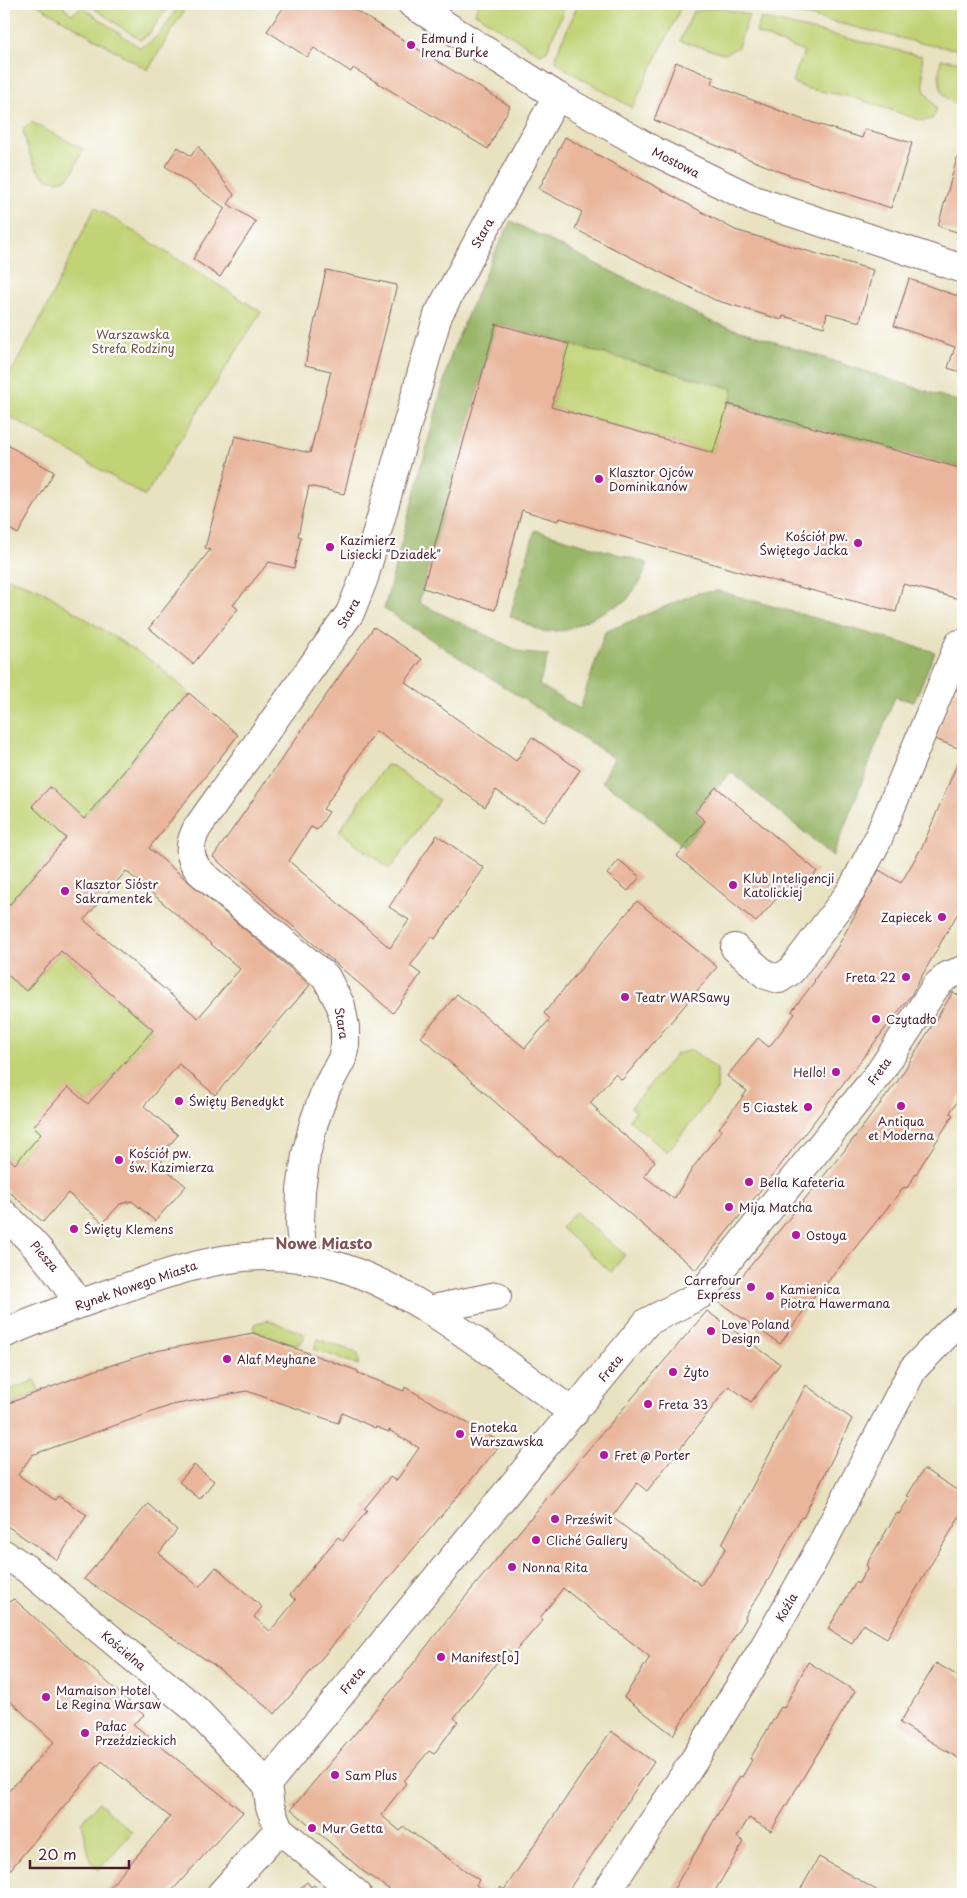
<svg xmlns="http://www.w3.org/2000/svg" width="967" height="1898" viewBox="0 0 967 1898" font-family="'Playpen Sans',sans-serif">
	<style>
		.green { fill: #c1d376; stroke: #867950 }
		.forest { fill: #98b567; stroke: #716a49 }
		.building { fill: #e9b69b; fill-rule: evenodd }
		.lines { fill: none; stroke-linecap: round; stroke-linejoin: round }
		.minor-casing { stroke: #816360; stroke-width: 30 }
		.minor { stroke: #fff; stroke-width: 28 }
		.poi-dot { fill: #b5179e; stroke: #fff; stroke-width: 2 }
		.labels { text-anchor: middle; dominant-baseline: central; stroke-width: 4.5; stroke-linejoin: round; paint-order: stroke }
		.poi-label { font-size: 12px; fill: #4a1f2b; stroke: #fff; text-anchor: start }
		.street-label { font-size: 12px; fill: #4a1f2b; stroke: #fff }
		.park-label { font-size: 12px; fill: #6e5542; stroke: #fff }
		.quarter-label { font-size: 15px; font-weight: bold; fill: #825452; stroke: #fff }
	</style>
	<rect width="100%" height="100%" fill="#fff"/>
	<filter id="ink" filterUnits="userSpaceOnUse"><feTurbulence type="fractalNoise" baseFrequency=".02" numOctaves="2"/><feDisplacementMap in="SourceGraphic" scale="10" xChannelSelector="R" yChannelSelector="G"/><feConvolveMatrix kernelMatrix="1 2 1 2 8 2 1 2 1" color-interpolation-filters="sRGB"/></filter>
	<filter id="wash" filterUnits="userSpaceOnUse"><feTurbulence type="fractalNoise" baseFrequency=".0096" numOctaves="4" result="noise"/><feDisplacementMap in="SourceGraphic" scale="20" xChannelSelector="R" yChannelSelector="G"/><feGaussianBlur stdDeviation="1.12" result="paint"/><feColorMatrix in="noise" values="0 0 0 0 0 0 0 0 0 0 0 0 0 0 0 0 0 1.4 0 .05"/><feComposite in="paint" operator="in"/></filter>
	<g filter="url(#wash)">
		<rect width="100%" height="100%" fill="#e8e2c1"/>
		<path class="green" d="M 36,4 L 64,4 L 64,8 L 72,14 L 82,7 L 139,47 C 158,43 169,19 180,4 L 188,4 L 148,70 Z
			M 88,4 L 171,4 L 148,35 L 140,40 Z
			M 478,4 L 566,4 L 547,51 L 540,54 L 475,13 Z
			M 578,4 L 677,4 L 680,6 L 678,14 L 632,108 L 564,68 L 556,61 L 557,53 Z
			M 759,4 L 963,4 L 963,50 L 929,45 Z
			M 716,7 L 749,15 L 738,47 L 725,54 L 680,41 L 693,12 Z
			M 761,18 L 922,56 L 924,90 L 937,109 L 932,119 L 923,121 L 855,98 L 805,88 L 792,82 L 804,52 L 756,33 Z
			M 941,59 L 963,62 L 963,106 C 938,101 937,81 941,59 Z
			M 31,122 L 83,149 L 71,176 C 39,195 28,153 23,129 Z
			M 95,207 L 261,312 L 145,496 L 4,413 L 4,385 L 40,320 Z
			M 569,344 L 734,389 L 713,453 L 551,407 Z
			M 4,577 L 39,589 L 158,665 L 189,693 L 4,911 Z
			M 386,765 L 393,766 L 439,800 L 390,869 L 339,831 Z
			M 61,951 L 153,1030 L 88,1104 L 68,1088 L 41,1134 L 15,1164 L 4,1154 L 4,972 L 26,991 Z
			M 692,1050 L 717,1069 L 717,1090 L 667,1152 L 629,1120 L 636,1111 L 631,1107 L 676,1054 Z
			M 575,1212 L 625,1255 L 611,1272 L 561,1228 Z
			M 267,1320 L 305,1334 L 301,1343 L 296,1346 L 255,1331 L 255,1324 Z
			M 318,1339 L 357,1353 L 359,1359 L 358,1365 L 314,1349 Z
			M 35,1380 L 39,1392 L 4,1405 L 4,1392 Z
			M 99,1802 L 132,1832 L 99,1870 L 90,1861 L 82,1822 Z"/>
		<path class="forest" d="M 511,221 L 710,321 L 963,403 L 963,469 L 730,405 L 733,389 L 496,324 L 419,603 L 523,653 L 548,655 L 539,685 L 580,709 L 605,632 L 697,593 L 719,591 L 935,652 L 914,702 L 895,697 L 833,856 L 731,772 L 695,812 L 705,821 L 684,847 L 628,798 L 602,782 L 614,758 L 384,609 L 452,351 L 492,258 Z
			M 535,530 L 648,563 L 641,581 L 626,601 L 567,630 L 543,632 L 510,616 Z"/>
		<g id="blocks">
			<path class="building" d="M 286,4 L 345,4 L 510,106 L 488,149 L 353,68 L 351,72 L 314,48 L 307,57 L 267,31 Z
				M 676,62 L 714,78 L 711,84 L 801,119 L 862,138 L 865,129 L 912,143 L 891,208 L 786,174 L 654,120 Z
				M 565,137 L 735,230 L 873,270 L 860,322 L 827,313 L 824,327 L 783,316 L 782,320 L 715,300 L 575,229 L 582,212 L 539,189 Z
				M 198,146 L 234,195 L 228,204 L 256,222 L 220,277 L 193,259 L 225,208 L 165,166 L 178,147 L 191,156 Z
				M 957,158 L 963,160 L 963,234 L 938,226 Z
				M 326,270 L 397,285 L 344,494 L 309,486 L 298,536 L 301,537 L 294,568 L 269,562 L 233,605 L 238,609 L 193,664 L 149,628 L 210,550 L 205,548 L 235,436 L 310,453 L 331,371 L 305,365 Z
				M 909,279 L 963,298 L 963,373 L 948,368 L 955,347 L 894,326 Z
				M 496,324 L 569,344 L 551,407 L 713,453 L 728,404 L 963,469 L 963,600 L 903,584 L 896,612 L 744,573 L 560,518 L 557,521 L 522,510 L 495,610 L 423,588 Z
				M 4,443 L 54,472 L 18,534 L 4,526 Z
				M 374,627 L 422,659 L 405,682 L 516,761 L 532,737 L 580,770 L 544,822 L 496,790 L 485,807 L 376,731 L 323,809 L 329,812 L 317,830 L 311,827 L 289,861 L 390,948 L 409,920 L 389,907 L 437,835 L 484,868 L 435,939 L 432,936 L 410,966 L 421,974 L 393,1013 L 213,857 Z
				M 955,690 L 963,693 L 963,904 L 911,995 L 776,1171 L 696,1270 L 560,1155 L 558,1157 L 421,1037 L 457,994 L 525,1048 L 550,1019 L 544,1013 L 637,901 L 717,967 L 622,1080 L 615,1074 L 590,1103 L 598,1110 L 596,1111 L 655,1161 L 644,1176 L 674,1199 L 694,1166 L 722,1130 L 719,1128 L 747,1091 L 727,1076 L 758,1038 L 769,1047 L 795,1014 L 792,1011 L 815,981 L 814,980 L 837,948 L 879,870 L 901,883 L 923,845 L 963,750 L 935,739 Z
				M 189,693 L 238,735 L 149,848 L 310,985 L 215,1095 L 179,1064 L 144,1106 L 178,1135 L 162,1154 L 162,1166 L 186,1186 L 155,1221 L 132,1201 L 120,1204 L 103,1223 L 68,1193 L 43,1222 L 4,1187 L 4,1154 L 15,1164 L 41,1134 L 33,1127 L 68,1087 L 88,1104 L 153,1030 L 61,951 L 26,991 L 4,972 L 4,911 L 66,838 L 32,806 L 50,787 L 84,819 ZM 126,871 L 240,969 L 198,1018 L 84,920 Z
				M 716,787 L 817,871 L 795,897 L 785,889 L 756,922 L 677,856 L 705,821 L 695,812 Z
				M 619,860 L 640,877 L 628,891 L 607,874 Z
				M 953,992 L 963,998 L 963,1092 L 950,1113 L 953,1115 L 907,1188 L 904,1187 L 822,1289 L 820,1288 L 780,1344 L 720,1303 L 844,1151 L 897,1082 Z
				M 707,1311 L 780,1364 L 751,1402 L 729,1386 L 647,1491 L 637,1483 L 612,1517 L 701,1585 L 726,1548 L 722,1544 L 806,1385 L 852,1419 L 803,1518 L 801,1517 L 770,1577 L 745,1617 L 746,1619 L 673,1735 L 624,1697 L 650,1657 L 563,1588 L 540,1618 L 543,1620 L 513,1654 L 507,1649 L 454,1718 L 458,1721 L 434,1754 L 429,1751 L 404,1781 L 406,1783 L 381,1815 L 400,1831 L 404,1827 L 479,1880 L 476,1885 L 489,1894 L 396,1894 L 364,1872 L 291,1809 L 402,1678 L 457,1607 L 562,1480 Z
				M 253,1333 L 358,1371 L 358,1373 L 404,1391 L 405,1387 L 502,1443 L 275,1714 L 214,1665 L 84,1579 L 148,1504 L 177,1530 L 159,1553 L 199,1587 L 216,1567 L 262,1607 L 254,1617 L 270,1631 L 296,1600 L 290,1595 L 338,1537 L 343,1541 L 367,1511 L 364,1509 L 390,1477 L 396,1481 L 419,1448 L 389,1430 L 389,1432 L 376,1427 L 375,1428 L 342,1413 L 338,1423 L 247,1391 L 172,1405 L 32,1455 L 18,1475 L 55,1500 L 58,1496 L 87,1515 L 57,1560 L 4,1524 L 4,1405 L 96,1370 L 156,1351 Z
				M 194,1465 L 214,1481 L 200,1499 L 179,1482 Z
				M 924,1469 L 963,1494 L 963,1511 L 887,1638 L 863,1624 L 852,1643 L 828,1629 L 856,1582 L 858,1584 L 868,1567 L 866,1565 L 897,1513 L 899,1514 L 910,1497 L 907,1496 Z
				M 4,1598 L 9,1602 L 14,1599 L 144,1715 L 133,1724 L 243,1812 L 169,1894 L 104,1894 L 170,1817 L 102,1761 L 4,1877 L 4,1796 L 54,1742 L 4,1695 Z
				M 808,1662 L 855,1691 L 771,1831 L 749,1818 L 737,1837 L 744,1842 L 713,1894 L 676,1894 L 672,1892 L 740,1776 L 742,1777 L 752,1760 L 750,1759 L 781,1707 L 784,1708 Z
				M 936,1663 L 963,1679 L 963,1761 L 900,1723 Z
				M 611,1731 L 654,1762 L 566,1894 L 497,1894 L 501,1887 L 504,1890 Z
				M 819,1857 L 883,1894 L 798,1894 Z
				M 307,1882 L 311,1887 L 314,1885 L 322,1894 L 294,1894 Z"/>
		</g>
	</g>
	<g filter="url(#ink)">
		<use href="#blocks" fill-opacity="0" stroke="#816360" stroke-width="1"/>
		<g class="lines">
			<defs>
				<path id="minor" d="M 412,4 L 557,96 L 654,151 L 754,200 L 963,269
					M 735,948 L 766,975 L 779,979 L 791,971 L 851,891 L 877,841 L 959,644 L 963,646
					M 4,1214 C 33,1241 58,1270 79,1304
					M 303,1259 L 300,1225 L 301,1190 L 306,1155 L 314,1122 L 326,1089 L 342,1059 L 345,1045 L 345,1027 L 341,1006 L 326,977 L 200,872 C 187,857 189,844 197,828 L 350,613 L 364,578 L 438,315 L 557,96
					M 428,1310 L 497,1296
					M 4,1334 C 39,1318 76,1305 113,1292 C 189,1265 259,1241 341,1267 C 423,1294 503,1363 574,1413
					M 4,1554 L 27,1569 L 195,1709 L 267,1784 L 270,1807 L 279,1829 L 357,1894
					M 267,1784 L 647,1322 L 700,1295 L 880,1072 L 936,986 L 947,976 L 963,970
					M 221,1894 L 279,1829
					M 605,1894 L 693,1762 L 764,1647 L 814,1559 L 913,1369 L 950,1331 L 963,1321"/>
			</defs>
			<use href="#minor" class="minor-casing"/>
			<use href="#minor" class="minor"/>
		</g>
	</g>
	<g class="poi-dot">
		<circle cx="411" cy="45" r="5"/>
		<circle cx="599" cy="479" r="5"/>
		<circle cx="858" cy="543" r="5"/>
		<circle cx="330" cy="547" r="5"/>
		<circle cx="733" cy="885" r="5"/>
		<circle cx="65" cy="891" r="5"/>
		<circle cx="942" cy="917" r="5"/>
		<circle cx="906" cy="977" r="5"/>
		<circle cx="625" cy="997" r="5"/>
		<circle cx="876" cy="1019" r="5"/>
		<circle cx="836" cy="1072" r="5"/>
		<circle cx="179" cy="1101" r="5"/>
		<circle cx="901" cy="1106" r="5"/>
		<circle cx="808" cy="1107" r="5"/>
		<circle cx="119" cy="1160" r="5"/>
		<circle cx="749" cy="1182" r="5"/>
		<circle cx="729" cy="1207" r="5"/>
		<circle cx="74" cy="1229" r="5"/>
		<circle cx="796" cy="1235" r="5"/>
		<circle cx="751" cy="1287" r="5"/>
		<circle cx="770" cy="1296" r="5"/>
		<circle cx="711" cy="1331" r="5"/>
		<circle cx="227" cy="1359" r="5"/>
		<circle cx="673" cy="1372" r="5"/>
		<circle cx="648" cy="1404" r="5"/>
		<circle cx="460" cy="1434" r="5"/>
		<circle cx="604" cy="1455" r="5"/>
		<circle cx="555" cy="1519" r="5"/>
		<circle cx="536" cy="1540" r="5"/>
		<circle cx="512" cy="1567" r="5"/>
		<circle cx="441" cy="1657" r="5"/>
		<circle cx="46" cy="1697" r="5"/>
		<circle cx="85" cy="1733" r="5"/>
		<circle cx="335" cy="1775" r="5"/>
		<circle cx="312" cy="1828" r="5"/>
	</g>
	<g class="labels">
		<g class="poi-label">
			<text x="421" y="38">Edmund i<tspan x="421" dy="14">Irena Burke</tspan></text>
			<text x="609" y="472">Klasztor Ojców<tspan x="609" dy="14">Dominikanów</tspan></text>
			<text x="848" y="536" text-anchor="end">Kościół pw.<tspan x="848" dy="14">Świętego Jacka</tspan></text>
			<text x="340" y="540">Kazimierz<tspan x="340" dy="14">Lisiecki "Dziadek"</tspan></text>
			<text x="743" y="878">Klub Inteligencji<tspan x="743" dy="14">Katolickiej</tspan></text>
			<text x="75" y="884">Klasztor Sióstr<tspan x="75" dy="14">Sakramentek</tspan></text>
			<text x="932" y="917" text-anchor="end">Zapiecek</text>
			<text x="896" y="977" text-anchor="end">Freta 22</text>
			<text x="635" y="997">Teatr WARSawy</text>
			<text x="886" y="1019">Czytadło</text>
			<text x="826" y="1072" text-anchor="end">Hello!</text>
			<text x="189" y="1101">Święty Benedykt</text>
			<text x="798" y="1107" text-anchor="end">5 Ciastek</text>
			<text x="901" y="1121" text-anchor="middle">Antiqua<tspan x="901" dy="14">et Moderna</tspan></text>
			<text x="129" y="1153">Kościół pw.<tspan x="129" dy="14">św. Kazimierza</tspan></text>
			<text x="759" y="1182">Bella Kafeteria</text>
			<text x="739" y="1207">Mija Matcha</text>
			<text x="84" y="1229">Święty Klemens</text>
			<text x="806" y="1235">Ostoya</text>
			<text x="741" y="1280" text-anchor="end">Carrefour<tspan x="741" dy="14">Express</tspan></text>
			<text x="780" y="1289">Kamienica<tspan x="780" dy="14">Piotra Hawermana</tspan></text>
			<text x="721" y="1324">Love Poland<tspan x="721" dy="14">Design</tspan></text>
			<text x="237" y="1359">Alaf Meyhane</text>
			<text x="683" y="1372">Żyto</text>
			<text x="658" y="1404">Freta 33</text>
			<text x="470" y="1427">Enoteka<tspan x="470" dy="14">Warszawska</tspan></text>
			<text x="614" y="1455">Fret @ Porter</text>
			<text x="565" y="1519">Prześwit</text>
			<text x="546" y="1540">Cliché Gallery</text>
			<text x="522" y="1567">Nonna Rita</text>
			<text x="451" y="1657">Manifest[o]</text>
			<text x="56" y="1690">Mamaison Hotel<tspan x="56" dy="14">Le Regina Warsaw</tspan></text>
			<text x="95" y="1726">Pałac<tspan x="95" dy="14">Przeździeckich</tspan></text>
			<text x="345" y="1775">Sam Plus</text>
			<text x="322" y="1828">Mur Getta</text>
		</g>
		<g class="street-label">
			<text transform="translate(676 162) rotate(27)">Mostowa</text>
			<text transform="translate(482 233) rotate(-61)">Stara</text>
			<text transform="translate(348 613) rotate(-60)">Stara</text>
			<text transform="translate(342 1023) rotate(81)">Stara</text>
			<text transform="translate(879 1071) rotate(-54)">Freta</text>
			<text transform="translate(45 1256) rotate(49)">Piesza</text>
			<text transform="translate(136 1285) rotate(-19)">Rynek Nowego Miasta</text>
			<text transform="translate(610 1368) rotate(-51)">Freta</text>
			<text transform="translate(786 1607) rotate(-60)">Koźla</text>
			<text transform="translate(124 1650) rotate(40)">Kościelna</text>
			<text transform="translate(352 1680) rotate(-50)">Freta</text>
		</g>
		<g class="park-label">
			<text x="133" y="334">Warszawska<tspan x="133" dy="14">Strefa Rodziny</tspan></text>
		</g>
		<g class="quarter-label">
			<text x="324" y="1242">Nowe Miasto</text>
		</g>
	</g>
	<rect width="967" height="1898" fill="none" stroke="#fff" stroke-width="20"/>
	<path d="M30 1860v8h99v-8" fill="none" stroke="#4a1f2b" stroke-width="2.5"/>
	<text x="38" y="1860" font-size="15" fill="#4a1f2b" stroke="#ffffff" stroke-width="4" paint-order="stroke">20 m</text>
</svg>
